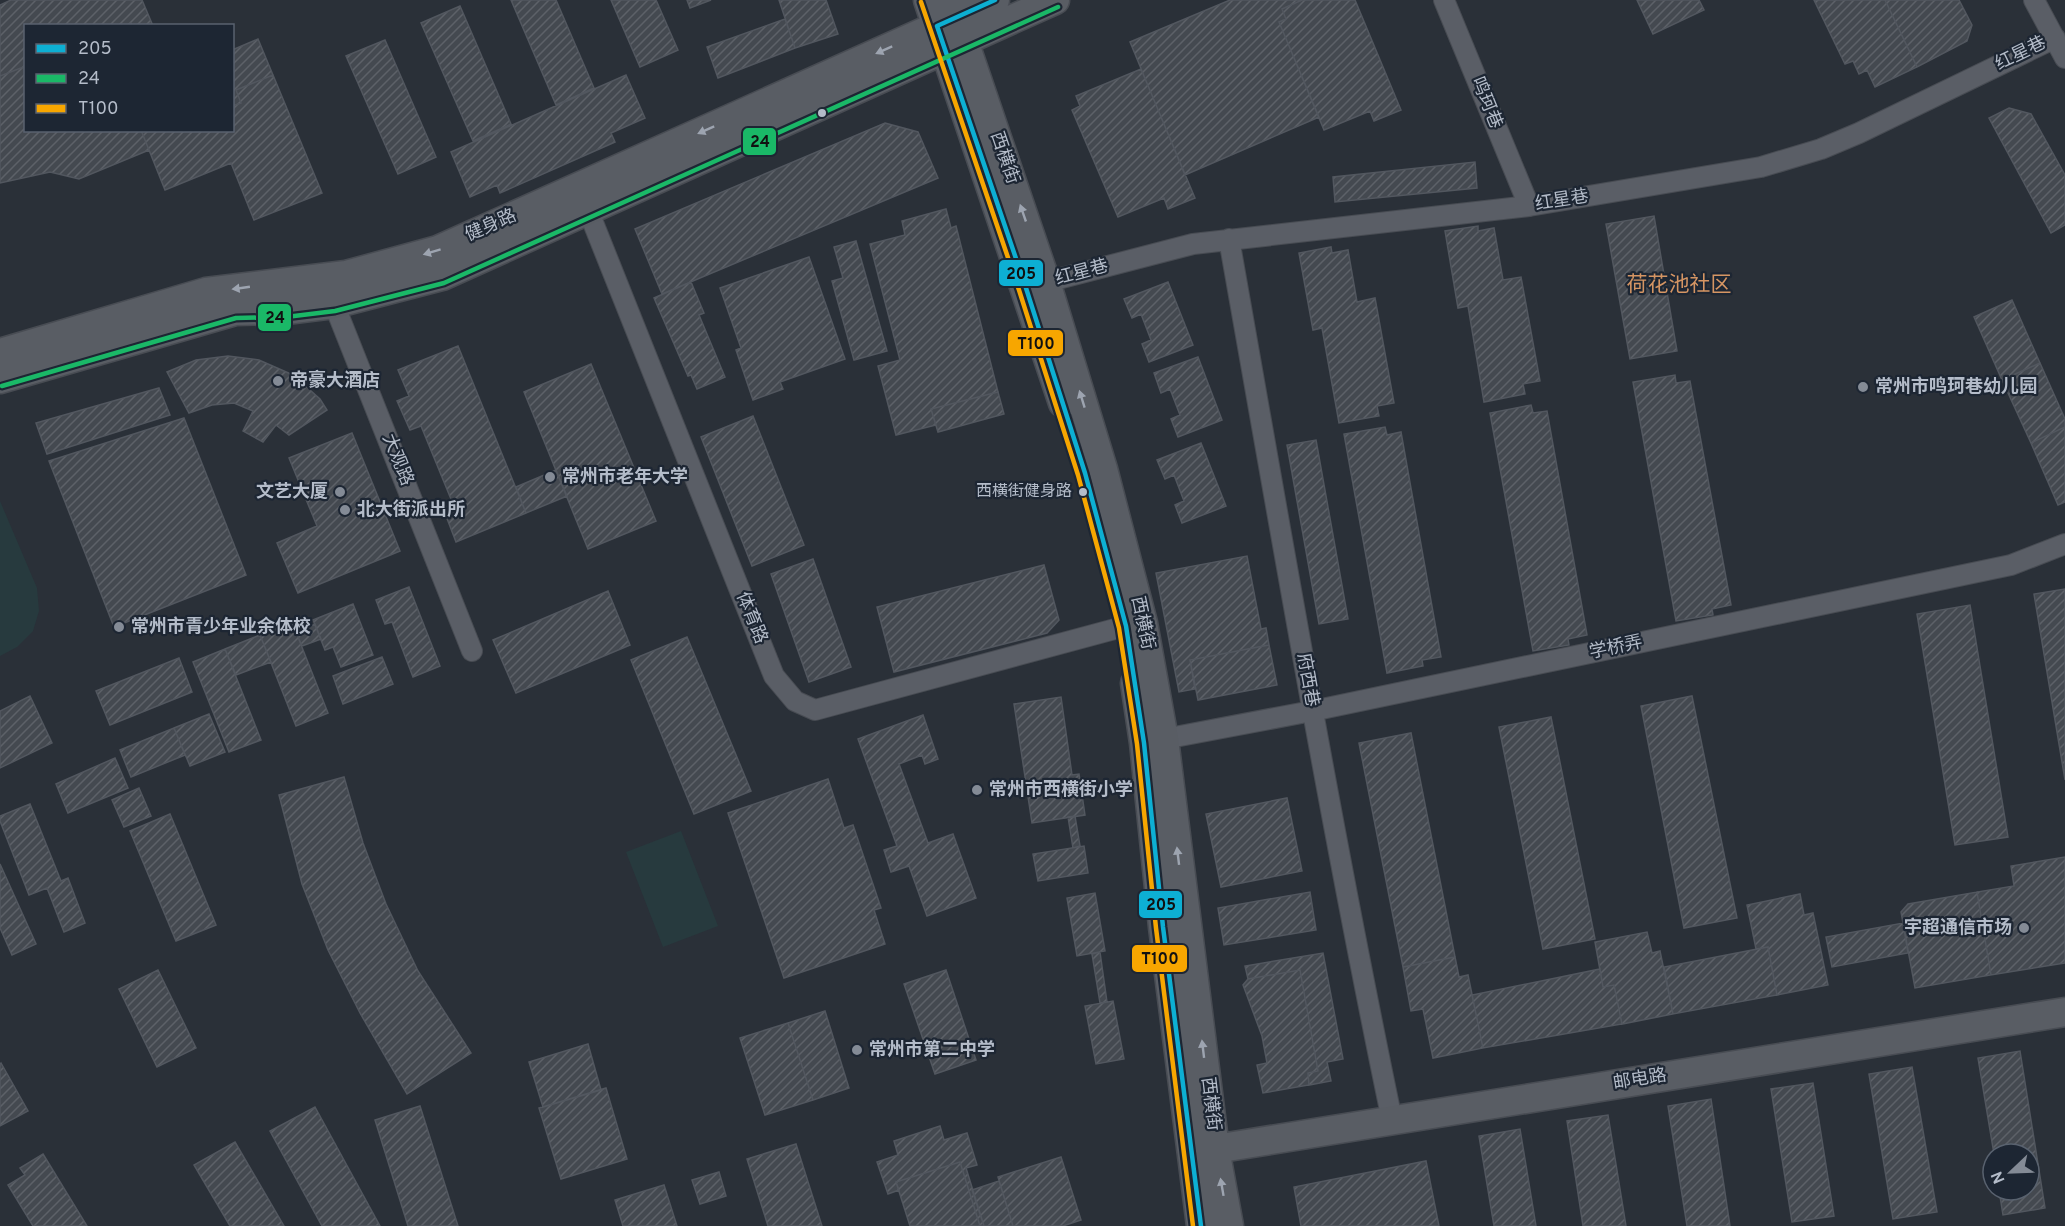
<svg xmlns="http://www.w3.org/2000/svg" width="2065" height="1226" viewBox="0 0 2065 1226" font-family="Overpass,'Noto Sans SC',sans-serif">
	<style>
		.garden { fill: #273a3e }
		.building { fill: url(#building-hatch); stroke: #52575f; stroke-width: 1.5 }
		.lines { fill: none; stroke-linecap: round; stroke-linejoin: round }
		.street-casing { stroke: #484c53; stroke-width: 22 }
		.secondary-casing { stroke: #484c53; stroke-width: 31 }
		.street { stroke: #5a5e66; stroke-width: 20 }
		.secondary { stroke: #595d64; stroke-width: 28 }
		.bus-1-casing { stroke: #1d2633; stroke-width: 9 }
		.bus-2-casing { stroke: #1d2633; stroke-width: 9 }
		.bus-3-casing { stroke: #1d2633; stroke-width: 9 }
		.bus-1 { stroke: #0dafd3; stroke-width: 4.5 }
		.bus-2 { stroke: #1ab867; stroke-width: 4.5 }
		.bus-3 { stroke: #f7a600; stroke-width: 4.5 }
		.oneway { fill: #9da4b0 }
		.bus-dot { fill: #b4bcc9; stroke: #1d2633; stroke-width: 2 }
		.poi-dot { fill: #848b96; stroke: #1d2633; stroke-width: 2 }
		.labels { text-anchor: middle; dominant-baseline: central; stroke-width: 4.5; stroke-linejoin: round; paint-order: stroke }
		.bus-label { font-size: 16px; fill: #b4bcc9; stroke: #1d2633; text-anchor: end }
		.street-label { font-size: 18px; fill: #b4bcc9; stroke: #1d2633 }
		.poi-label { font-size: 18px; font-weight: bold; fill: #b4bcc9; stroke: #1d2633; text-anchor: start }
		.quarter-label { font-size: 21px; fill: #d59563; stroke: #1d2633 }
		.line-badge { stroke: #1d2633; stroke-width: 2 }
		.pale-badge-label { font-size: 16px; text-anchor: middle; font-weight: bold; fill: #111 }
	</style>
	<defs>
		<pattern id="building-hatch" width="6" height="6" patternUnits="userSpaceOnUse" patternTransform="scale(1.5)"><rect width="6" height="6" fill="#444950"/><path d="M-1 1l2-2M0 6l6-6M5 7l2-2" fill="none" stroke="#5d6168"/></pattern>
	</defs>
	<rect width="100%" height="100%" fill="#2a3038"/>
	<path class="garden" d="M 0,501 L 37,588 L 39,611 L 33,631 L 17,647 L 0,656 Z
		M 681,831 L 718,926 L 663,947 L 626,852 Z"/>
	<path class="building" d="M 11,0 L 142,0 L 153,26 L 132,26 L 131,23 L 125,26 L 26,26 L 26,66 L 0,76 L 0,5 Z
		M 511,0 L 556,0 L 594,88 L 556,105 Z
		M 611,0 L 656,0 L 678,50 L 640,67 Z
		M 687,0 L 711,0 L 690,8 Z
		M 779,0 L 826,0 L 838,34 L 795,48 Z
		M 1230,0 L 1302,0 L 1282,9 L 1286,19 L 1279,22 L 1319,117 L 1185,175 L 1130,42 Z
		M 1302,0 L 1355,0 L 1401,110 L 1374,121 L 1370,111 L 1324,130 L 1279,22 L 1286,19 L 1282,9 Z
		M 1637,0 L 1699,0 L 1704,10 L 1653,34 Z
		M 1814,0 L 1885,0 L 1917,67 L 1875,87 L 1867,70 L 1859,74 L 1853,61 L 1845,64 Z
		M 1885,0 L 1959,0 L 1972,25 L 1967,41 L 1917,67 Z
		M 460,6 L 511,124 L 473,141 L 421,23 Z
		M 785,19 L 795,48 L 718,78 L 707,47 Z
		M 258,39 L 273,75 L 236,90 L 241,103 L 232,106 L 232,50 Z
		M 385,40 L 436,157 L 398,174 L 346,56 Z
		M 26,66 L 26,130 L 141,130 L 149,150 L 79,179 L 50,172 L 0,183 L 0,76 Z
		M 1141,69 L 1195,198 L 1168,209 L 1164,198 L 1118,217 L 1072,110 L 1080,106 L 1076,96 Z
		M 273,75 L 322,193 L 254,220 L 231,163 L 165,190 L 141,130 L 232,130 L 232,106 L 241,103 L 236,90 Z
		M 626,75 L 645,118 L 611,133 L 615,142 L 500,193 L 497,185 L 470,197 L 451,152 Z
		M 2009,108 L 2031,114 L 2065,175 L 2065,225 L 2051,233 L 1989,118 Z
		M 885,123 L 918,132 L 938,178 L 662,294 L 635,229 Z
		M 1475,162 L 1477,188 L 1335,202 L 1333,177 Z
		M 946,209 L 951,228 L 956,226 L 998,392 L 931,409 L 936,425 L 896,435 L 878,366 L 900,360 L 870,244 L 905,235 L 902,221 Z
		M 1654,216 L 1677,351 L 1630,359 L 1606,224 Z
		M 1478,226 L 1478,231 L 1494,228 L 1503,280 L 1521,277 L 1540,381 L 1523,384 L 1525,394 L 1484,402 L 1468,306 L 1458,308 L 1445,231 Z
		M 856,241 L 887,351 L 854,360 L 832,281 L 843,278 L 834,247 Z
		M 1331,247 L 1332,253 L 1348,250 L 1357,302 L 1375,298 L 1394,403 L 1377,406 L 1379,416 L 1339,423 L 1322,328 L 1313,330 L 1299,253 Z
		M 809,257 L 845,359 L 780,382 L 783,389 L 753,400 L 736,350 L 741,348 L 720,288 Z
		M 691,282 L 704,313 L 699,315 L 725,377 L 697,389 L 691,375 L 688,376 L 654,298 Z
		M 1168,282 L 1193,345 L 1149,362 L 1142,344 L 1151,340 L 1141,314 L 1132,318 L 1124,299 Z
		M 2012,300 L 2040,363 L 2002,380 L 1974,317 Z
		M 458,346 L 526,513 L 456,542 L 443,508 L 453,504 L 421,426 L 410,430 L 397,401 L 409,396 L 398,370 Z
		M 228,356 L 259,360 L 293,375 L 320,399 L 327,410 L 289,435 L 276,425 L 263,442 L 243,431 L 253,411 L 234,403 L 212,405 L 189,413 L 167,372 L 196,360 Z
		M 1198,357 L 1222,420 L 1178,437 L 1171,419 L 1180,415 L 1170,389 L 1161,393 L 1154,373 Z
		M 2040,363 L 2065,419 L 2065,427 L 2031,443 L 2002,380 Z
		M 591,364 L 656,521 L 588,549 L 524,392 Z
		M 1675,375 L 1676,383 L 1690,381 L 1731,605 L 1712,609 L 1713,615 L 1676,621 L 1633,382 Z
		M 159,388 L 170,415 L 47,454 L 36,423 Z
		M 998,392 L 1004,414 L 938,432 L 931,409 Z
		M 1531,405 L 1533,413 L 1547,411 L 1587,635 L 1568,639 L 1569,645 L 1533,651 L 1490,413 Z
		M 753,416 L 804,545 L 752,566 L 701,437 Z
		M 184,418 L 246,575 L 114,627 L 49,461 Z
		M 1385,427 L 1387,435 L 1401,432 L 1441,657 L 1422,660 L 1423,666 L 1387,673 L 1344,434 Z
		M 2065,427 L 2065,502 L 2058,505 L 2031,443 Z
		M 352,433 L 400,551 L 298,593 L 277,543 L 317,526 L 289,458 Z
		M 1316,440 L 1348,619 L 1319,624 L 1287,445 Z
		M 1201,443 L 1226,506 L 1182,523 L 1175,505 L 1184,501 L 1174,475 L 1165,479 L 1157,460 Z
		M 556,470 L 567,496 L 526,513 L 516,487 Z
		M 1247,556 L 1261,629 L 1266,628 L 1269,645 L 1190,660 L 1195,689 L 1179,692 L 1156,573 Z
		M 813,559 L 851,667 L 809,682 L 771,574 Z
		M 1044,565 L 1059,620 L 1047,633 L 894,672 L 877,607 Z
		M 409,587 L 440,666 L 413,677 L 392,622 L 385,624 L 376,600 Z
		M 2065,589 L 2065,780 L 2034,594 Z
		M 608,591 L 630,645 L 516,693 L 493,640 Z
		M 353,604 L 373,655 L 341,667 L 333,647 L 325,650 L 313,620 Z
		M 1970,605 L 2008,837 L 1955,845 L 1917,614 Z
		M 292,622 L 328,713 L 296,726 L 260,635 Z
		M 315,624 L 321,639 L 302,646 L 296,632 Z
		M 260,635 L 271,662 L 236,675 L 225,649 Z
		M 687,637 L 751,791 L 694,814 L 631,660 Z
		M 1269,645 L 1277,685 L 1198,700 L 1190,660 Z
		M 225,649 L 261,740 L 229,752 L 193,662 Z
		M 382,657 L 393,684 L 343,704 L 333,676 Z
		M 179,658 L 192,692 L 110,725 L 96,691 Z
		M 30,696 L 52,743 L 0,768 L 0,711 Z
		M 1692,696 L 1737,918 L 1684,928 L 1641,706 Z
		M 1061,697 L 1072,775 L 1079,774 L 1085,815 L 1032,823 L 1014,704 Z
		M 209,714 L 225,752 L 190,766 L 174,728 Z
		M 923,715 L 938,759 L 925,764 L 922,755 L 899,764 L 928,843 L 953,834 L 976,898 L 927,916 L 909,866 L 891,872 L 884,850 L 897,846 L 858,739 Z
		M 1551,717 L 1595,939 L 1543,949 L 1499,727 Z
		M 174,728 L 185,755 L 131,777 L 120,750 Z
		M 1411,733 L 1455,957 L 1403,967 L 1359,743 Z
		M 115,758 L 128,788 L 68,813 L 56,784 Z
		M 344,777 L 363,843 L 386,904 L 418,971 L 471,1053 L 407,1094 L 360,1013 L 328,950 L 302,884 L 279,795 Z
		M 828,779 L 844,828 L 853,825 L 881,908 L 874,910 L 885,944 L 784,978 L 728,813 Z
		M 139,788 L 151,816 L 124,827 L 112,800 Z
		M 1287,798 L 1302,871 L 1221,887 L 1206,814 Z
		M 30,804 L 61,881 L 68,878 L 85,923 L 64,932 L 47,888 L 29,895 L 0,821 L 0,816 Z
		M 170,814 L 216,925 L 176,941 L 130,831 Z
		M 1075,816 L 1080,846 L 1073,848 L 1068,817 Z
		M 1084,846 L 1088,873 L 1038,881 L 1033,854 Z
		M 2065,857 L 2065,963 L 1991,975 L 1977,892 L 2014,886 L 2011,866 Z
		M 0,864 L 36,944 L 12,955 L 0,928 Z
		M 1310,892 L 1316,930 L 1224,945 L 1218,908 Z
		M 1977,892 L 1991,975 L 1915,988 L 1901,912 L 1908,904 Z
		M 1095,893 L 1105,951 L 1077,956 L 1067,898 Z
		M 1800,894 L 1804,915 L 1813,913 L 1828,985 L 1777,995 L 1768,947 L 1756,949 L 1747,905 Z
		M 1903,923 L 1908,953 L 1832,967 L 1826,937 Z
		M 1647,932 L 1652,953 L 1660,951 L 1673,1014 L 1622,1024 L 1614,985 L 1603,987 L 1595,942 Z
		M 1768,947 L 1777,995 L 1673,1014 L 1664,967 Z
		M 1100,952 L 1107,1002 L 1100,1003 L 1092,954 Z
		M 1323,953 L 1343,1059 L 1327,1062 L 1331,1081 L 1309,1085 L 1308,1073 L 1318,1071 L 1300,970 L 1248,979 L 1245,966 Z
		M 1455,957 L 1459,977 L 1468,975 L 1483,1048 L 1433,1058 L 1423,1009 L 1411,1011 L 1403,967 Z
		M 1600,969 L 1603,987 L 1614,985 L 1622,1024 L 1483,1048 L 1472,995 Z
		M 158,970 L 196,1048 L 157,1067 L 119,989 Z
		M 946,970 L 976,1060 L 935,1074 L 904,984 Z
		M 1300,970 L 1318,1071 L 1308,1073 L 1309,1085 L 1263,1093 L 1257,1065 L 1267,1063 L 1262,1036 L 1243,985 L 1248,979 Z
		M 1113,1001 L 1124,1059 L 1096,1064 L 1085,1006 Z
		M 825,1011 L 849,1088 L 813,1100 L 788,1023 Z
		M 788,1023 L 813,1100 L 765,1115 L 740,1038 Z
		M 588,1044 L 601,1090 L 543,1107 L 529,1062 Z
		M 2020,1051 L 2045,1208 L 2003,1215 L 1999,1190 L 2029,1190 L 2029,1154 L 1994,1154 L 1978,1058 Z
		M 1,1063 L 28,1111 L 0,1126 L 0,1064 Z
		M 1912,1067 L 1937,1212 L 1893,1219 L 1869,1074 Z
		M 1813,1083 L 1834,1216 L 1792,1222 L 1771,1089 Z
		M 606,1088 L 627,1159 L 561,1179 L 539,1108 Z
		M 1711,1099 L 1730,1226 L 1687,1226 L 1668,1106 Z
		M 420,1106 L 458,1226 L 408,1226 L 375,1120 Z
		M 315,1107 L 380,1226 L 322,1226 L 270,1131 Z
		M 1608,1115 L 1626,1226 L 1583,1226 L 1567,1121 Z
		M 940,1126 L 944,1140 L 967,1133 L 977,1165 L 966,1168 L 984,1226 L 980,1226 L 960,1162 L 896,1182 L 899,1190 L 888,1194 L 877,1162 L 898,1155 L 894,1141 Z
		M 1520,1129 L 1536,1226 L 1494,1226 L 1479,1136 Z
		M 235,1142 L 284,1226 L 230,1226 L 194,1165 Z
		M 796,1144 L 822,1226 L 768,1226 L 747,1159 Z
		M 43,1154 L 87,1226 L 33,1226 L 8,1185 L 25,1175 L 20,1168 Z
		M 1061,1157 L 1081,1220 L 1063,1226 L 1013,1226 L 998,1177 Z
		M 1426,1161 L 1439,1226 L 1301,1226 L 1294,1187 Z
		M 960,1162 L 980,1226 L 910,1226 L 896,1182 Z
		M 719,1172 L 726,1196 L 700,1204 L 692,1180 Z
		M 999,1181 L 1013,1226 L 984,1226 L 972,1190 Z
		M 664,1185 L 677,1226 L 623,1226 L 615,1200 Z"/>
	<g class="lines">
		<defs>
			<path id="street" d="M 1444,0 L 1529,206
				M 2034,0 L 2065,58
				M 588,210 L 774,676 L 795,701 L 815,710 L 1126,626
				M 1229,239 C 1281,533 1331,827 1392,1120
				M 1046,282 L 1193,244 L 1529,206 L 1761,167 L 1821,149 L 1859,133 L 2055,38
				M 334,304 L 472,651
				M 1164,739 L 1312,711 L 2011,565 L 2065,544"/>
			<path id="secondary" d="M 928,0 L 1063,403
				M 950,0 L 1046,282 L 1103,469 L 1143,623 L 1164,739 L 1215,1149 L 1229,1226
				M 0,353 L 206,292 L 346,275 L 438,250 L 995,0
				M 0,379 L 235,311 L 286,310 L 334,304 L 442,276 L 1055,0
				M 1135,683 L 1144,743 L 1163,927 L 1201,1226
				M 1215,1149 L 2065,1012"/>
		</defs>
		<use href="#street" class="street-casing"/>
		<use href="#secondary" class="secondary-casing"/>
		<use href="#street" class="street"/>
		<use href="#secondary" class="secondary"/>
		<defs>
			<path id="bus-1" d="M 995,0 L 937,26 L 1026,288 L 1085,473 L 1126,626 L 1144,743 L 1163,927 L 1201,1226"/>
			<path id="bus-2" d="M 2,386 L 236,318 L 286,317 L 335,311 L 444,283 L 1058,7"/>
			<path id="bus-3" d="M 921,2 L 1019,290 L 1078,475 L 1119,628 L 1137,744 L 1156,928 L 1193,1226"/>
		</defs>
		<use href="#bus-1" class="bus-1-casing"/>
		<use href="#bus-2" class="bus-2-casing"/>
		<use href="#bus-3" class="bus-3-casing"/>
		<use href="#bus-1" class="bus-1"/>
		<use href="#bus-2" class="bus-2"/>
		<use href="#bus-3" class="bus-3"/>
	</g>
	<defs><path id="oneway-solid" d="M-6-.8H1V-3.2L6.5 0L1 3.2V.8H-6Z" transform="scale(1.5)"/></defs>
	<g class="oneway">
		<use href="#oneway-solid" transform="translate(884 50) rotate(156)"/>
		<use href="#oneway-solid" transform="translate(706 130) rotate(156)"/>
		<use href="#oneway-solid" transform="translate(1023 213) rotate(-109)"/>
		<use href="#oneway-solid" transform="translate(432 252) rotate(163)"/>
		<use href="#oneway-solid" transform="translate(241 288) rotate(172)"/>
		<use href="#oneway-solid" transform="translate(1082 399) rotate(-107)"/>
		<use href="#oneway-solid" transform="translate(1178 856) rotate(-97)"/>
		<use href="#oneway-solid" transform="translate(1203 1049) rotate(-97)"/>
		<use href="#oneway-solid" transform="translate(1222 1187) rotate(-100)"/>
	</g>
	<g class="bus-dot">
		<circle cx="822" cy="113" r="5"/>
		<circle cx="1083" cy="492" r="5"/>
	</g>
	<g class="poi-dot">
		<circle cx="278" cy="381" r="6"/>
		<circle cx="1863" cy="387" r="6"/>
		<circle cx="550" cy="477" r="6"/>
		<circle cx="340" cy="492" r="6"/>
		<circle cx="345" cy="510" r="6"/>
		<circle cx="119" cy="627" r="6"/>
		<circle cx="977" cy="790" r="6"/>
		<circle cx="2024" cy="928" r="6"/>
		<circle cx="857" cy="1050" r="6"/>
	</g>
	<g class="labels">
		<g class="bus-label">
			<text x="1072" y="492">西横街健身路</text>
		</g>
		<g class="street-label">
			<text transform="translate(2021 54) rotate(-26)">红星巷</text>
			<text transform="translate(1486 103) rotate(68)">鸣珂巷</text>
			<text transform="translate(1004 158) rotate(71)">西横街</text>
			<text transform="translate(1562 201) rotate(-9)">红星巷</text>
			<text transform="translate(491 226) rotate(-24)">健身路</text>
			<text transform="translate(1082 273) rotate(-15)">红星巷</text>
			<text transform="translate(397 460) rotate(68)">大观路</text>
			<text transform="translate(751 618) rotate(68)">体育路</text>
			<text transform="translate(1142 623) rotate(78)">西横街</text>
			<text transform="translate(1616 648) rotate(-12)">学桥弄</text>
			<text transform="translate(1307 680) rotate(80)">府西巷</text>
			<text transform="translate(1640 1080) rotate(-9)">邮电路</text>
			<text transform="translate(1210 1104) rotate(83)">西横街</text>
		</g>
		<g class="poi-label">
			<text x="290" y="381">帝豪大酒店</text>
			<text x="1875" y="387">常州市鸣珂巷幼儿园</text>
			<text x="562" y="477">常州市老年大学</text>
			<text x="328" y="492" text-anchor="end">文艺大厦</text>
			<text x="357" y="510">北大街派出所</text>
			<text x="131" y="627">常州市青少年业余体校</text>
			<text x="989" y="790">常州市西横街小学</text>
			<text x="2012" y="928" text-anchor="end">宇超通信市场</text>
			<text x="869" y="1050">常州市第二中学</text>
		</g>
		<g class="quarter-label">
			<text x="1679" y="285">荷花池社区</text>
		</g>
	</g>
	<g class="line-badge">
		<rect x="742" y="127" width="35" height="29" rx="6" fill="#1ab867"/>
		<rect x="998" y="259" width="46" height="28" rx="6" fill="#0dafd3"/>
		<rect x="257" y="303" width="35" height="29" rx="6" fill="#1ab867"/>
		<rect x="1007" y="329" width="57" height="28" rx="6" fill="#f7a600"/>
		<rect x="1138" y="890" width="45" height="29" rx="6" fill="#0dafd3"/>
		<rect x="1131" y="944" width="57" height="29" rx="6" fill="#f7a600"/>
	</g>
	<g class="pale-badge-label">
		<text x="760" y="147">24</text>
		<text x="1021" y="279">205</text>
		<text x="275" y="323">24</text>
		<text x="1036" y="349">T100</text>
		<text x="1161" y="910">205</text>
		<text x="1160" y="964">T100</text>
	</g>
	<rect x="24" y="24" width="210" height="108" fill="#1d2633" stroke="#59626f" stroke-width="1.5"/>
	<rect x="36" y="44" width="30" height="9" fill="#0dafd3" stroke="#59626f" stroke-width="1.5"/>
	<text x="78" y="54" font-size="18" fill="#b4bcc9">205</text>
	<rect x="36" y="74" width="30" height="9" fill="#1ab867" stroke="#59626f" stroke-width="1.5"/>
	<text x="78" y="84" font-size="18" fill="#b4bcc9">24</text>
	<rect x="36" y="104" width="30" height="9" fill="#f7a600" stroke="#59626f" stroke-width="1.5"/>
	<text x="78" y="114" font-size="18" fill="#b4bcc9">T100</text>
	<g transform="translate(2011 1172) rotate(247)"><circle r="28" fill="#1d2633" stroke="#59626f" stroke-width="1.5"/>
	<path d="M0-4.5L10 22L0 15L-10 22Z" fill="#848b96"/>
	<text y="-9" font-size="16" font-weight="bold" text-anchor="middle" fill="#b4bcc9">N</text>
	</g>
</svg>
